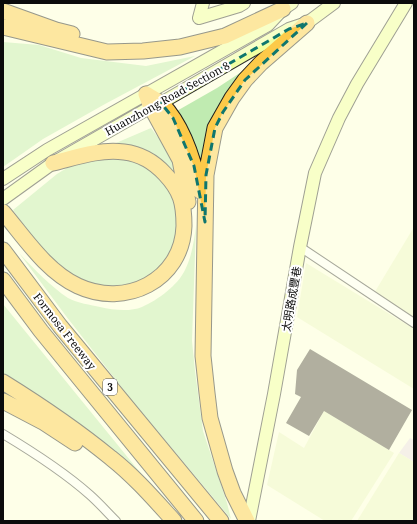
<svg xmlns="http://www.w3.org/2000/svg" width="417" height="524" viewBox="0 0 417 524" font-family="'Noto Serif','Noto Sans TC',serif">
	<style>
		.industrial { fill: #ebdee9 }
		.farmland { fill: #eef6c7 }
		.green { fill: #c0ebb1 }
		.building { fill: #544f47 }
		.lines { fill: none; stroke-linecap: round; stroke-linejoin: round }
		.street-casing { stroke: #3e3e3e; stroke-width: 10 }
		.secondary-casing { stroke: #2d2d2d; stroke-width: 14 }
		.highway-casing { stroke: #1c1c1c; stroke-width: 17 }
		.street { stroke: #fff; stroke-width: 8 }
		.secondary { stroke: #f1ffa3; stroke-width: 12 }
		.highway { stroke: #fdca49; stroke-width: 15 }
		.marked { fill: none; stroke: #0f766e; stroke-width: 3; stroke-dasharray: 8 5; stroke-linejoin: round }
		.labels { text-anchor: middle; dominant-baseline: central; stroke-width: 4; stroke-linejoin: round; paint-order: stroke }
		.shield { fill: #fff; stroke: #545454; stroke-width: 1 }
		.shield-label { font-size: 10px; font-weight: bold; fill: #0b0b0b }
		.street-label { font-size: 11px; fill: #0b0b0b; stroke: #fff }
	</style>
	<rect width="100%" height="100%" fill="#feffe8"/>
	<path class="industrial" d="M 410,438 L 414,440 L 414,462 L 399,453 Z"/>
	<path class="farmland" d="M 414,227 L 414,320 L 373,295 Z
		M 306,263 L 414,329 L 414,389 L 297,317 Z
		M 324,411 L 394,453 L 351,521 L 325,521 L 267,485 L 279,432 L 304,448 Z
		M 399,453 L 414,462 L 414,521 L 357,521 Z"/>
	<path class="green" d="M 3,42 L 39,45 L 81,58 L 146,66 L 195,56 L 105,104 L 43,139 L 3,167 Z
		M 252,65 L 208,136 L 200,163 L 175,112 L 217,88 Z
		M 151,128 L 163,144 L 178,175 L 174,177 L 109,146 Z
		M 97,156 L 138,161 L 173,189 L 177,226 L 173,251 L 158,270 L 141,282 L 119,286 L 99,286 L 71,275 L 43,251 L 13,210 L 57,174 L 80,160 Z
		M 196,226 L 192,341 L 195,371 L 203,431 L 227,503 L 231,519 L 130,398 L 66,316 L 19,253 C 34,269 50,286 68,298 C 77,303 91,305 100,307 C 113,310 130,312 142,307 C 158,300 178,285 185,270 C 192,256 194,241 196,226 Z
		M 3,304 L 160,497 L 3,375 Z"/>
	<path class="building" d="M 310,349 L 412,410 L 389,450 L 324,411 L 309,436 L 286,423 L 301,397 L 295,394 L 297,370 Z"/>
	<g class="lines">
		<defs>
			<path id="street" d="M 300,247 L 414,323
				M 3,434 C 33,452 63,471 90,495 C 99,503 107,512 116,521"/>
			<path id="secondary" d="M 199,18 L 239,6 L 244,3
				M 199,18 L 203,3
				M 3,179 L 47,150 L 268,25 L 283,9 L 292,3
				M 3,199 L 53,163 L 151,107 L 161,103 L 289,29 L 307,23 L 334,3
				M 249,521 L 274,394 L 300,247 L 315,173 L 339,118 L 357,84 L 406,3"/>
			<path id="highway" d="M 3,11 L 56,30 L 72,34
				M 3,27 L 107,52 L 143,51 L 180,47 L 225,36 L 283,9
				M 146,94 L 151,107 L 180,160 L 188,202
				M 146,94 C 151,97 157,100 162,104 C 184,127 194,161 200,191
				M 3,212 C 25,238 46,271 78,286 C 125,308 182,281 184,226 C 184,203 181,191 165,174 C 154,162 141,154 124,152 C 99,149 77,157 53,163
				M 3,250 L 60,326 L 221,521
				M 3,280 L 41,331 L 196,521
				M 3,382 C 40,405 77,430 111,458 C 134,476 154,499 174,521
				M 3,401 L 43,422 L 75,443
				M 247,521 L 233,493 L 225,471 L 210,418 L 207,393 L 203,356 L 206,175 L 215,128 L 232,98 L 245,80 L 261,63 L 307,23"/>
		</defs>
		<use href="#street" class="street-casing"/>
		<use href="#secondary" class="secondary-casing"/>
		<use href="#highway" class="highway-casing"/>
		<use href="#street" class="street"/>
		<use href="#secondary" class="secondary"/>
		<use href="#highway" class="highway"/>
	</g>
	<path d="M0 0H417V524H0ZM 307,23 L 245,80 L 223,112 L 215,128 L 206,175 L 205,222 L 194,166 L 173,118 L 161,103 L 289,29 Z" fill="#feffe8" fill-opacity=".55" fill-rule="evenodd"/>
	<path class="marked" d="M 307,23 L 245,80 L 223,112 L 215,128 L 206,175 L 205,222 L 194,166 L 173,118 L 161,103 L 289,29 Z"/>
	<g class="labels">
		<rect class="shield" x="103" y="379" width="14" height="16" rx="3"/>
		<g class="shield-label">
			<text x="110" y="387">3</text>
		</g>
		<g class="street-label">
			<text transform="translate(167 98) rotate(-29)">Huanzhong Road Section 8</text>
			<text transform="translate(291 299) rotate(-80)">太明路成豐巷</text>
			<text transform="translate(65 331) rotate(52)">Formosa Freeway</text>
		</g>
	</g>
	<rect width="417" height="524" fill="none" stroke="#0b0b0b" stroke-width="8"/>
</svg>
